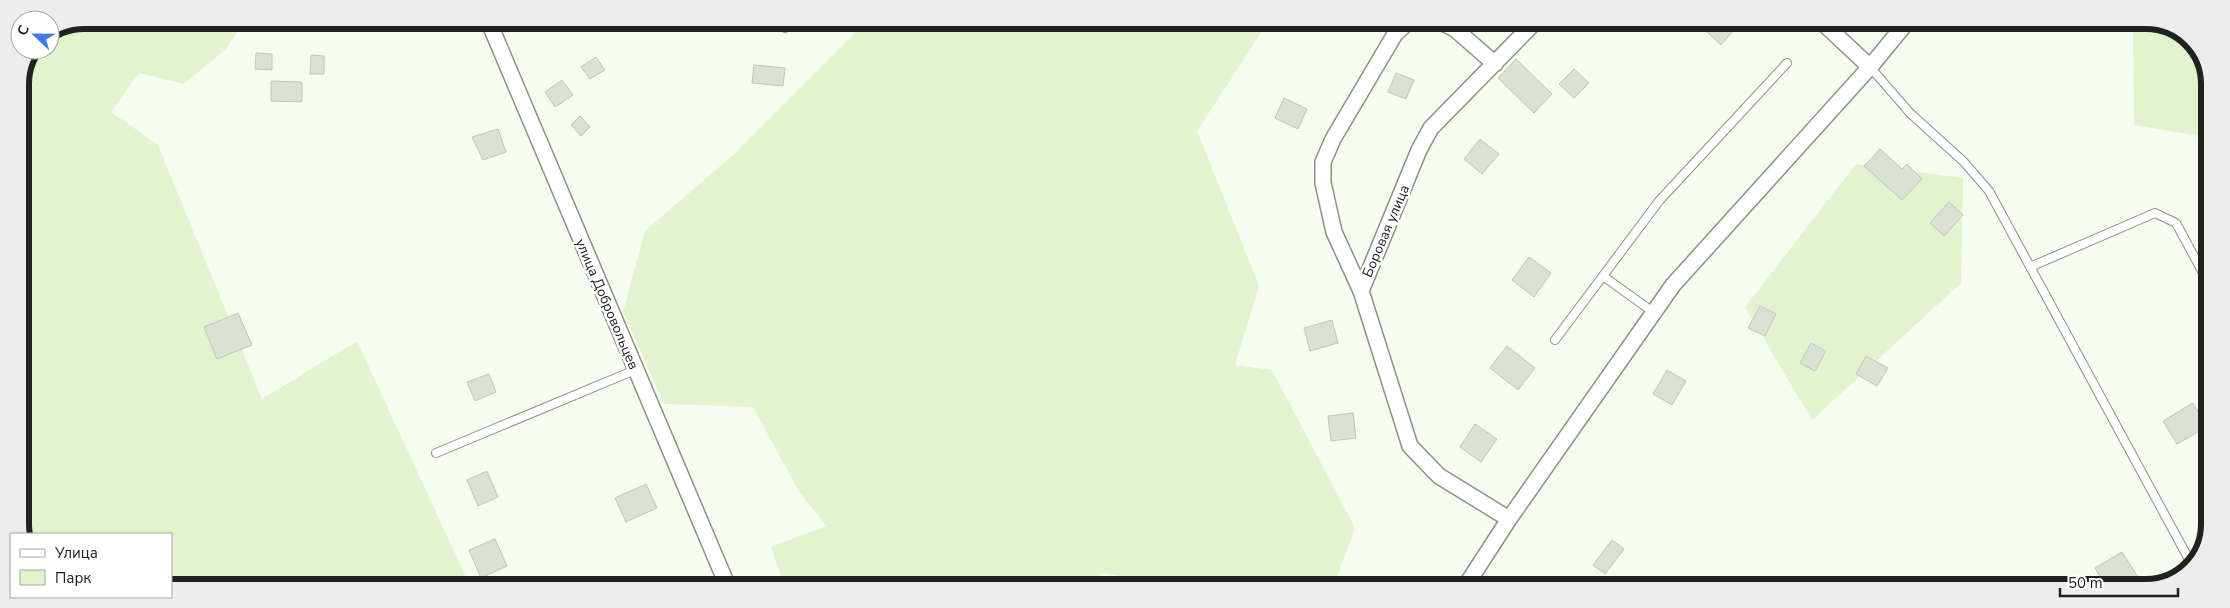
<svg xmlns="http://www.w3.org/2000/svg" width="2230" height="608" viewBox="0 0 2230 608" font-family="'Nunito Sans',sans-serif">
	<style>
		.green { fill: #e3f3cf }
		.building { fill: #dbe1d4; stroke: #c0c6b9 }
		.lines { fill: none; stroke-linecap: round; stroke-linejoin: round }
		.service-casing { stroke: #8d9286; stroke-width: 10 }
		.minor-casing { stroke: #8d9286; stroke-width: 18 }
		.service { stroke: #fff; stroke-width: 8 }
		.minor { stroke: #fff; stroke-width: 15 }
		.labels { text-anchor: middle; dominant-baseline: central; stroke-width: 5; stroke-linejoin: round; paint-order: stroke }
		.street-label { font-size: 14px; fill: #20221e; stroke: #fff }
		.rim { fill: none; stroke: #20221e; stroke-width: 6 }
	</style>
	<rect width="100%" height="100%" fill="#f6fcef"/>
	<path class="green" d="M 84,20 L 246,20 L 225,50 L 184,84 L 139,73 L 111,112 L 158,145 L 262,399 L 357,341 L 470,586 L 171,586 L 171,534 L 22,534 L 20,529 L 20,84 L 34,50 L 50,50 L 50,34 Z
		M 867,21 L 1269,21 L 1197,131 L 1259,286 L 1235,365 L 1272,370 L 1355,528 L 1333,587 L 1187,587 L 1101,573 L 1093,587 L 785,587 L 771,547 L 826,526 L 798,490 L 753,407 L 664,404 L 623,312 L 645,231 L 733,155 Z
		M 2133,22 L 2162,22 L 2194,42 L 2210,79 L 2210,138 L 2134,125 Z
		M 1856,164 L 1963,178 L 1961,283 L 1812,420 L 1745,307 Z"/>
	<path class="building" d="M 1696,22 L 1725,22 L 1734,30 L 1721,45 Z
		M 256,53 L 272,54 L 272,70 L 255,69 Z
		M 311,55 L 324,56 L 324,74 L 310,74 Z
		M 596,57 L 605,70 L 590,79 L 581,67 Z
		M 1516,59 L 1552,94 L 1534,113 L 1498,78 Z
		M 754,65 L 785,68 L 783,86 L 752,83 Z
		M 1574,69 L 1589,83 L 1574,98 L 1559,84 Z
		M 1396,73 L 1414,80 L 1406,99 L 1388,92 Z
		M 562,80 L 573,95 L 555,107 L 545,92 Z
		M 271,81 L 302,82 L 302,102 L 271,101 Z
		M 1284,98 L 1307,109 L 1298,129 L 1275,118 Z
		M 580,116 L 590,127 L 581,136 L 571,125 Z
		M 498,129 L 506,152 L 483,160 L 472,137 Z
		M 1480,139 L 1499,154 L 1482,174 L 1464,159 Z
		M 1880,149 L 1902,169 L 1907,164 L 1922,179 L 1902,200 L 1864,166 Z
		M 1949,202 L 1963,215 L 1944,236 L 1930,223 Z
		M 1529,257 L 1551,273 L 1534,297 L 1512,280 Z
		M 1760,306 L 1776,314 L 1765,336 L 1748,328 Z
		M 238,313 L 252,345 L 217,359 L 204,327 Z
		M 1332,320 L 1338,343 L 1310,351 L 1304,328 Z
		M 1811,343 L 1826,351 L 1815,371 L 1800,363 Z
		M 1507,346 L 1535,368 L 1518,390 L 1490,368 Z
		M 1866,356 L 1888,368 L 1877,386 L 1856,374 Z
		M 1667,370 L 1686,381 L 1672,405 L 1653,394 Z
		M 489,374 L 496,392 L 475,401 L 467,382 Z
		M 2193,403 L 2207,427 L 2177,444 L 2163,421 Z
		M 1353,413 L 1356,438 L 1331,441 L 1328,416 Z
		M 1475,424 L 1497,439 L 1481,462 L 1460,447 Z
		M 487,471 L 498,497 L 478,506 L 467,480 Z
		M 646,484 L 657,508 L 626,522 L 615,498 Z
		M 495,539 L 507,566 L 481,578 L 469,550 Z
		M 1612,540 L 1624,549 L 1605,574 L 1593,565 Z
		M 2122,552 L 2145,588 L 2107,588 L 2095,568 Z"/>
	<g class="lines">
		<defs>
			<path id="service" d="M 779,21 L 785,28
				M 1870,67 L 1910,113 L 1964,162 L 1989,191 L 2192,565
				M 2030,267 L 2155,213 L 2176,223 L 2209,284
				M 1603,276 L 1653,312
				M 1555,340 L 1659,201 L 1787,63
				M 436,453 L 635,370"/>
			<path id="minor" d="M 488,20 L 728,587
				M 1439,21 L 1455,29 L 1495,64
				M 1822,22 L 1870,67
				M 1361,291 L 1334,232 L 1323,183 L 1323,162 L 1333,139 L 1395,34 L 1409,21
				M 1509,519 L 1439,476 L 1410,446 L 1361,291 L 1419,150 L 1431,128 L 1536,21
				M 1465,587 L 1509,519 L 1673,285 L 1870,67 L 1907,22"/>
		</defs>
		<use href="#service" class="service-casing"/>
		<use href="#minor" class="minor-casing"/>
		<use href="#service" class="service"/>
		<use href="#minor" class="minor"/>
	</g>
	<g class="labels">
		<g class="street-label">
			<text transform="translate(1386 231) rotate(-67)">Боровая улица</text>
			<text transform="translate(607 304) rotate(67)">улица Добровольцев</text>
		</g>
	</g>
	<path d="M0 0H2230V608H0ZM84 29H2146A55 55 0 0 1 2201 84V524A55 55 0 0 1 2146 579H84A55 55 0 0 1 29 524V84A55 55 0 0 1 84 29Z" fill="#ededed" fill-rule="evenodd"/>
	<path class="rim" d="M84 29H2146A55 55 0 0 1 2201 84V524A55 55 0 0 1 2146 579H84A55 55 0 0 1 29 524V84A55 55 0 0 1 84 29Z"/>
	<rect x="10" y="533" width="162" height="65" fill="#ffffff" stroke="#a6a7a5"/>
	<rect x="20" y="549" width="25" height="8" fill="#ffffff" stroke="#a6a7a5"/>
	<text x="55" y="558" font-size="15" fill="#20221e">Улица</text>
	<rect x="20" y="570" width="25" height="15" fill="#e3f3cf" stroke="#a6a7a5"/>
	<text x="55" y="583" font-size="15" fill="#20221e">Парк</text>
	<g transform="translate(35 35) rotate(292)"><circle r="24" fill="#ffffff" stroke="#a6a7a5"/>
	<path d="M0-4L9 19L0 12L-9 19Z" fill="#4278e8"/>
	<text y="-8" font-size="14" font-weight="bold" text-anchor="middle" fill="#20221e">С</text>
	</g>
	<path d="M2060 588v8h118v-8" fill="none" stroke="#20221e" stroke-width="2.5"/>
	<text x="2068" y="588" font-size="15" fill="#20221e" stroke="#ffffff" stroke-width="4" paint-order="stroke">50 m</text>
</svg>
